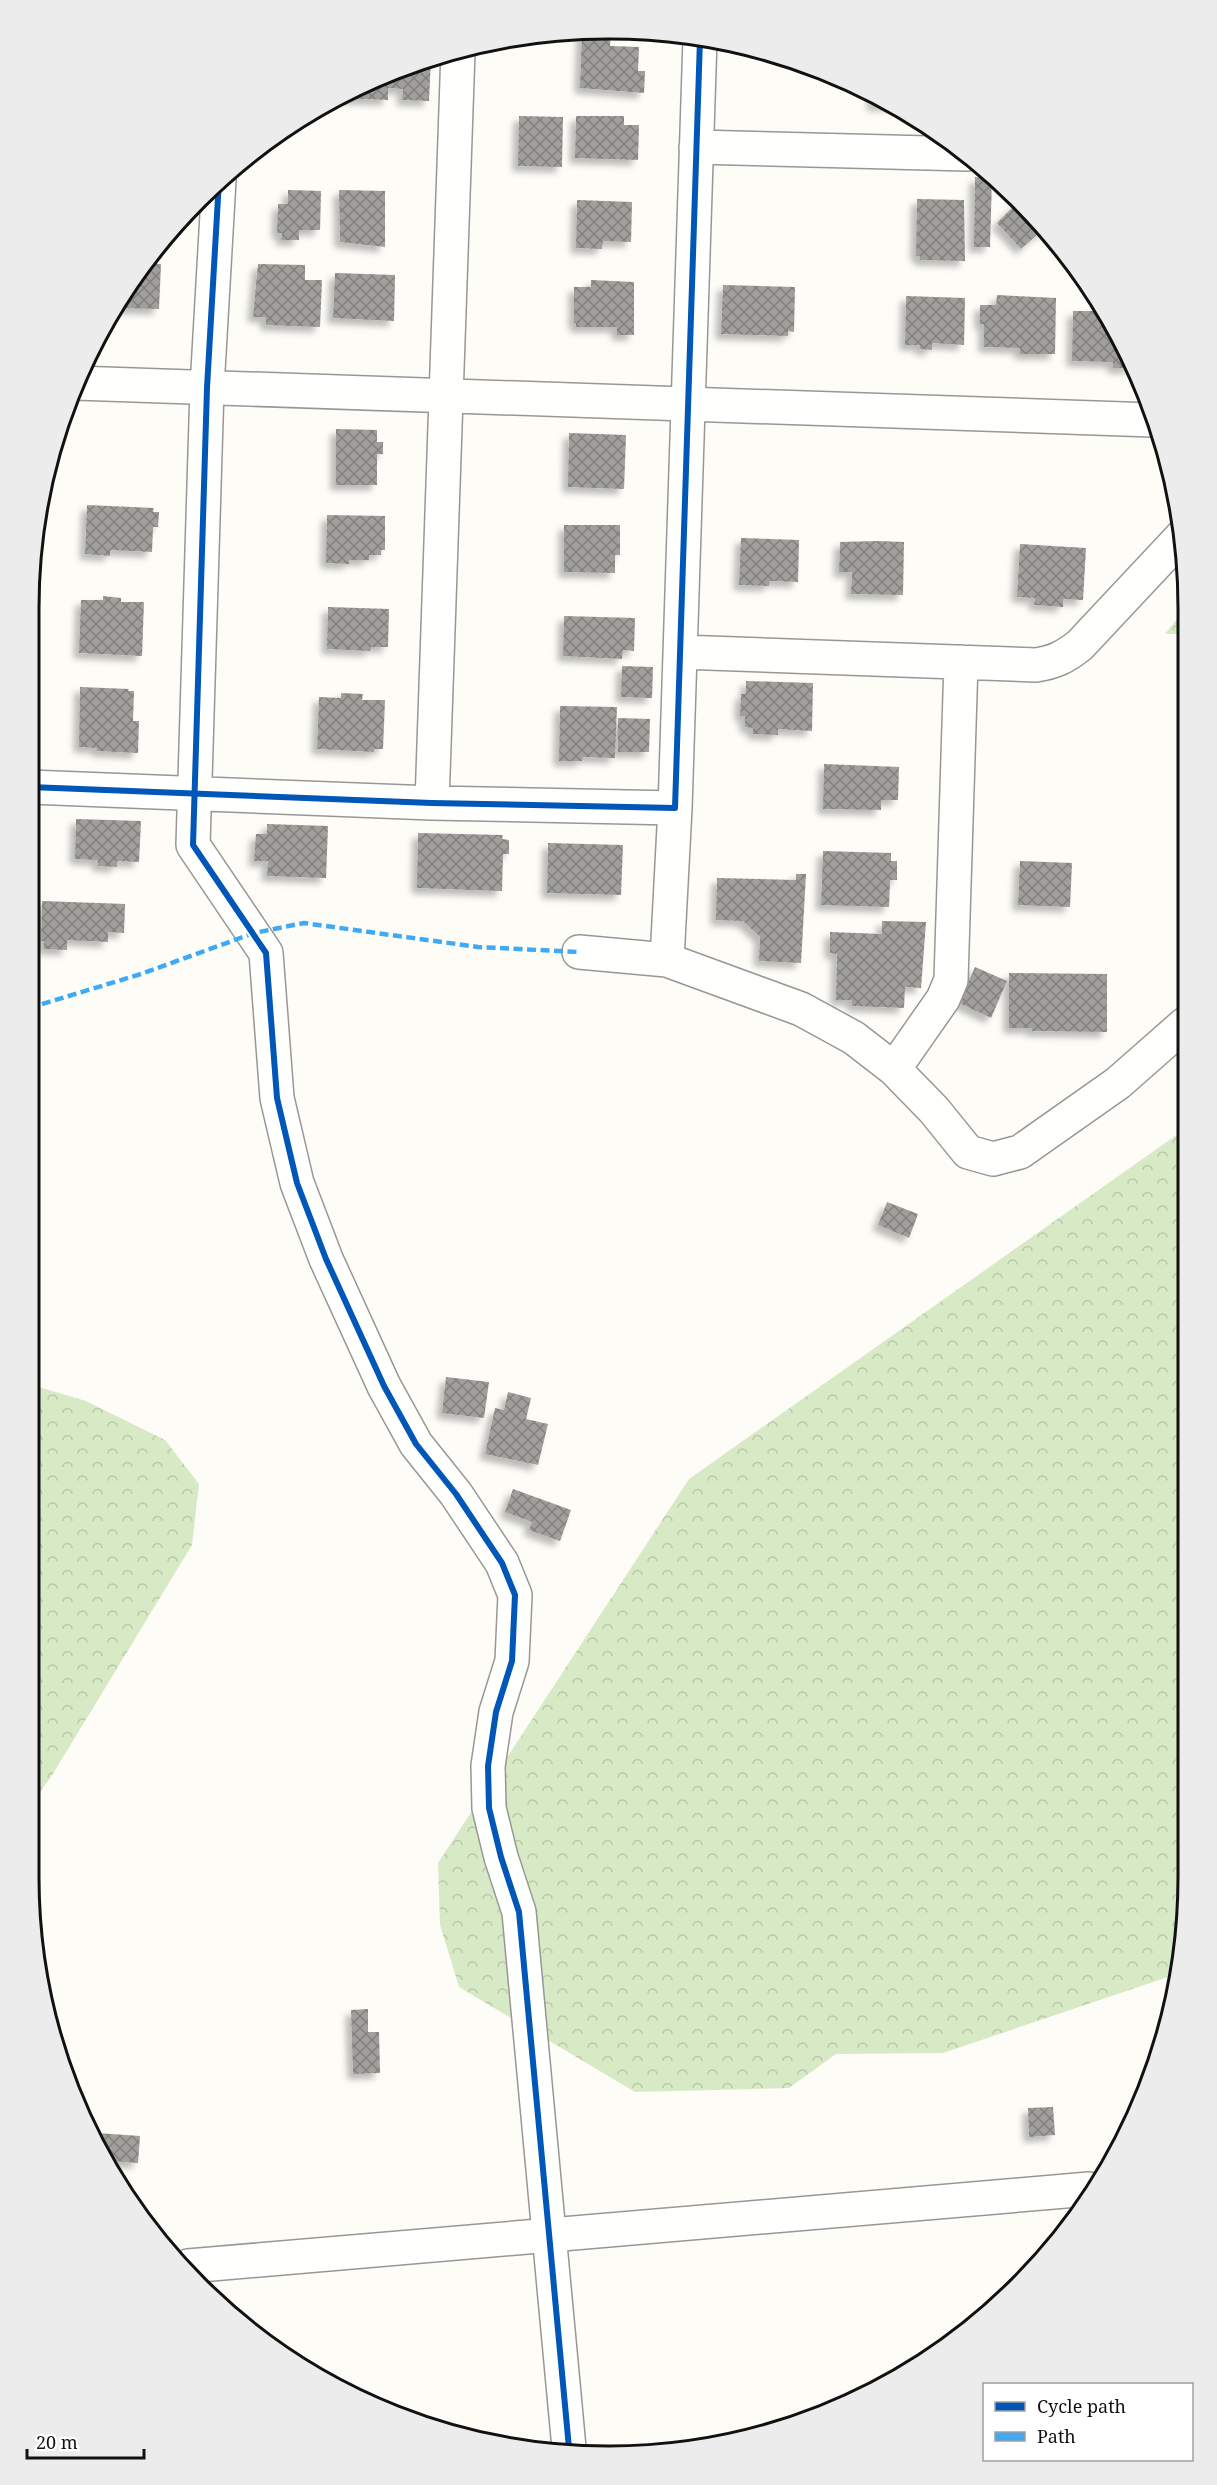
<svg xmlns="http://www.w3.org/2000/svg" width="1217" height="2485" viewBox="0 0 1217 2485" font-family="'Noto Serif',serif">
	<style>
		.forest { fill: url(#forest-crowns) }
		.building { fill: url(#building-cross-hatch); filter: url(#shadow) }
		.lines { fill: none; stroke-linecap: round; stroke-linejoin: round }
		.street-casing { stroke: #979795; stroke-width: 36 }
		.street { stroke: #fffffe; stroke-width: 33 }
		.quiet { stroke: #3fa9f5; stroke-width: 4.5; stroke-dasharray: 9 4.5; stroke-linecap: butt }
		.cycleway-casing { stroke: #fff; stroke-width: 10 }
		.cycleway { stroke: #0057b8; stroke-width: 6 }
		.rim { fill: none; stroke: #111; stroke-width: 3 }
	</style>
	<defs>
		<pattern id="forest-crowns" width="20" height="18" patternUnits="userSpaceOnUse" patternTransform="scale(1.5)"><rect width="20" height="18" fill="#d8eac5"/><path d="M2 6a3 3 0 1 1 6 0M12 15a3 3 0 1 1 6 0" fill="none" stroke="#b8c8a8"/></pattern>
		<pattern id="building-cross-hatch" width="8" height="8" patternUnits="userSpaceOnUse" patternTransform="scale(1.5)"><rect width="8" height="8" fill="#a19f9c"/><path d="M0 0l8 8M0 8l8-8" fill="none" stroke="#82807e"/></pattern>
		<filter id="shadow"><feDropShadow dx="-5.5" dy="5.5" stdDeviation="3" flood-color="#0004"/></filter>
	</defs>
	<rect width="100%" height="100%" fill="#fdfcf7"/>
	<path class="forest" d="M 1184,610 L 1184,634 L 1165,634 Z
		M 1185,1129 L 1187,1914 L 1177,1974 L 943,2053 L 836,2054 L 789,2088 L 635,2092 L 459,1987 L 440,1925 L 438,1863 L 689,1479 Z
		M 29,1384 L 86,1401 L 165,1440 L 199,1484 L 192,1545 L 51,1777 L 29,1807 Z"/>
	<path class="building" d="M 582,32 L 611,33 L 610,46 L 639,47 L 638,71 L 645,71 L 644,93 L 580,88 Z
		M 431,57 L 429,101 L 402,100 L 403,89 L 388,88 L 388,100 L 337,98 Z
		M 873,93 L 894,106 L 872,105 Z
		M 519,116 L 563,117 L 562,167 L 518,166 Z
		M 576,116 L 624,116 L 624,125 L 639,125 L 638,160 L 575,158 Z
		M 975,177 L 992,179 L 990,247 L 974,247 Z
		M 288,190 L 321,191 L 320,230 L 299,230 L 299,240 L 281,240 L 282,233 L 277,233 L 278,204 L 288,204 Z
		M 339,190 L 385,191 L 385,247 L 340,242 Z
		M 917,199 L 964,200 L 965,261 L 920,260 L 920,256 L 916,256 Z
		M 577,200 L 632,202 L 631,242 L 603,241 L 602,249 L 576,248 Z
		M 1017,203 L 1046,233 L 1039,233 L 1021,249 L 997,223 Z
		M 143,263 L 161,264 L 159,309 L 119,308 L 119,312 L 113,312 Z
		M 258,264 L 305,265 L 305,280 L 322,280 L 320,327 L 266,325 L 266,317 L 253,317 Z
		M 335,273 L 395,275 L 394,321 L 333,318 Z
		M 591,280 L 634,282 L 634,335 L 617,335 L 617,327 L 576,327 L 576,323 L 574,323 L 574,287 L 591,287 Z
		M 723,285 L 795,287 L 794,332 L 788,331 L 788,336 L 721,334 Z
		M 997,295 L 1056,298 L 1055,354 L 1020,354 L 1020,348 L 984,347 L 984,324 L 980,324 L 980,305 L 996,305 Z
		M 906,296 L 965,298 L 964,345 L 932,343 L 932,350 L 920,349 L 920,345 L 905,345 Z
		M 1073,311 L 1101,311 L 1134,368 L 1113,368 L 1113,362 L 1072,361 Z
		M 336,429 L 377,430 L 377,442 L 383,442 L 383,454 L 377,454 L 377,485 L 336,485 Z
		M 569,433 L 626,435 L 624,489 L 568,487 Z
		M 87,505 L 154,508 L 153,512 L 159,512 L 158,527 L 153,527 L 152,552 L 110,550 L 110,556 L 85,554 Z
		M 327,515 L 385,516 L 385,550 L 381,550 L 381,555 L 369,555 L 369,560 L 349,560 L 349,564 L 326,563 Z
		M 564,525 L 620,525 L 620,555 L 615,555 L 615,573 L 564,572 Z
		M 741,538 L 799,540 L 798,582 L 770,581 L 769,586 L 739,585 Z
		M 878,541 L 904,542 L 903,595 L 851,594 L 852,572 L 839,572 L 840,542 Z
		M 1020,544 L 1086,548 L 1083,600 L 1063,599 L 1063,607 L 1034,605 L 1035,598 L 1017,597 Z
		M 103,596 L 121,598 L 121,602 L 144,602 L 142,656 L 79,653 L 81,600 L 103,600 Z
		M 328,607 L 389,609 L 388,647 L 371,647 L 370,651 L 327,649 Z
		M 564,616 L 635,618 L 634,651 L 623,650 L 622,659 L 563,656 Z
		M 622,666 L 653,667 L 652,698 L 621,697 Z
		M 746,681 L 813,683 L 812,731 L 778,729 L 778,735 L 753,734 L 753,728 L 745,727 L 745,716 L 740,716 L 741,694 L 746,694 Z
		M 80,687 L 129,689 L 128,691 L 134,691 L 133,721 L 139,721 L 138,753 L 97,751 L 97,748 L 79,747 Z
		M 341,693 L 363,694 L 362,700 L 385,700 L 383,749 L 374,749 L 374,752 L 317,749 L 319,697 L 341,698 Z
		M 560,706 L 617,707 L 615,758 L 583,757 L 582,761 L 559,761 Z
		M 618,718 L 650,719 L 649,752 L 618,752 Z
		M 824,764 L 899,767 L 898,800 L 881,800 L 881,810 L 823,809 Z
		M 29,816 L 32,816 L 32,869 L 29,869 Z
		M 76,819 L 141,821 L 139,862 L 117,861 L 117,867 L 98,866 L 98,860 L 75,859 Z
		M 267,824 L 328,826 L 326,878 L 267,876 L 268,861 L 254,861 L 256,834 L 267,834 Z
		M 418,833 L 503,835 L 502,839 L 509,840 L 509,854 L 503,854 L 502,891 L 417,888 Z
		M 548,843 L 623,845 L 621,895 L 547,893 Z
		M 823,851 L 891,853 L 891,861 L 897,861 L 897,880 L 890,880 L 889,907 L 821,905 Z
		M 1020,861 L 1072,863 L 1070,907 L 1018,905 Z
		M 796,874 L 806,874 L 801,963 L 759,961 L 760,937 L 743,921 L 716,920 L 717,878 L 796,880 Z
		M 42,901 L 125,904 L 124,933 L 108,932 L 108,942 L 67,940 L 67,950 L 44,949 L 44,941 L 41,941 Z
		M 882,921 L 926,922 L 921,988 L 905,987 L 904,1008 L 852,1006 L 852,1000 L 836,1000 L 837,954 L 830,953 L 830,932 L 882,934 Z
		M 975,967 L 1007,981 L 991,1018 L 959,1003 Z
		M 1009,973 L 1107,974 L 1107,1032 L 1032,1031 L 1032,1028 L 1009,1028 Z
		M 887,1202 L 918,1214 L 909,1238 L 878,1225 Z
		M 446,1377 L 489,1382 L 484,1418 L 442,1413 Z
		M 508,1392 L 531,1398 L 526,1419 L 548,1424 L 538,1465 L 485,1454 L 495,1408 L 504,1410 Z
		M 513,1489 L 571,1510 L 560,1541 L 529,1530 L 532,1522 L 505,1512 Z
		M 368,2009 L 368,2032 L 379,2032 L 380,2073 L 353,2074 L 351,2010 Z
		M 1053,2107 L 1055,2135 L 1029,2137 L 1028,2108 Z
		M 97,2133 L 140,2136 L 138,2163 L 112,2161 Z"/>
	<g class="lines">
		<defs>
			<path id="street" d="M 696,147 L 967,154
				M 219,180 L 207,388 L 193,845 L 266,953 L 277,1098 L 297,1183 L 326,1259 L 384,1386 L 416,1444 L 456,1494 L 502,1563 L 515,1595 L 512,1661 L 496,1712 L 488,1766 L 489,1808 L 501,1857 L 519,1912 L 569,2448
				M 76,383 L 1153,420
				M 681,652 L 1036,665 C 1055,662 1065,657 1080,645 L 1184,534
				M 30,787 L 432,803 L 675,808 L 700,39
				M 432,803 L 458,51
				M 579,952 L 667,960 L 801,1009 L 854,1038 L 894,1069 L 934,1110 L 968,1152 L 993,1159 L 1020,1152 L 1118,1083 L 1185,1024
				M 667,960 L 675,808
				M 894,1069 L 943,999 L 951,980 L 961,662
				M 188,2266 L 1089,2189"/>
		</defs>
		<use href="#street" class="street-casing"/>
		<use href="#street" class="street"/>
		<path class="quiet" d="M 29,1008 L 141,974 L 254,933 L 304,923 L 478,947 L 579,952"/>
		<defs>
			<path id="cycleway" d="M 219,180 L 207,388 L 193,845 L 266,953 L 277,1098 L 297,1183 L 326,1259 L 384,1386 L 416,1444 L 456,1494 L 502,1563 L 515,1595 L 512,1661 L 496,1712 L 488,1766 L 489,1808 L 501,1857 L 519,1912 L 569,2448
				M 30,787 L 432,803 L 675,808 L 700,39"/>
		</defs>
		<use href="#cycleway" class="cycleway-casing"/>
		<use href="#cycleway" class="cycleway"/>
	</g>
	<path d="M0 0H1217V2485H0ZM608 39H609A569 569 0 0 1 1178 608V1877A569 569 0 0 1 609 2446H608A569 569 0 0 1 39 1877V608A569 569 0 0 1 608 39Z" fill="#ececec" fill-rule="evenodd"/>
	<path class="rim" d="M608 39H609A569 569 0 0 1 1178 608V1877A569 569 0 0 1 609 2446H608A569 569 0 0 1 39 1877V608A569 569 0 0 1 608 39Z"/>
	<rect x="983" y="2383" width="210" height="78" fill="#ffffff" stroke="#a0a0a0" stroke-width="1.5"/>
	<rect x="995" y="2402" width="30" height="9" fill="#0057b8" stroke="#a0a0a0" stroke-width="1.5"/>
	<text x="1037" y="2413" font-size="18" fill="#111111">Cycle path</text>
	<rect x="995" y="2432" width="30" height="9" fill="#3fa9f5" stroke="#a0a0a0" stroke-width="1.5"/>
	<text x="1037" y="2443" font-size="18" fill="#111111">Path</text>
	<path d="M27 2449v9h117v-9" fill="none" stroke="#111111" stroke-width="3"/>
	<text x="36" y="2449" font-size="18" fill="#111111" stroke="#ffffff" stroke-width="4.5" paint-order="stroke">20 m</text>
</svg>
